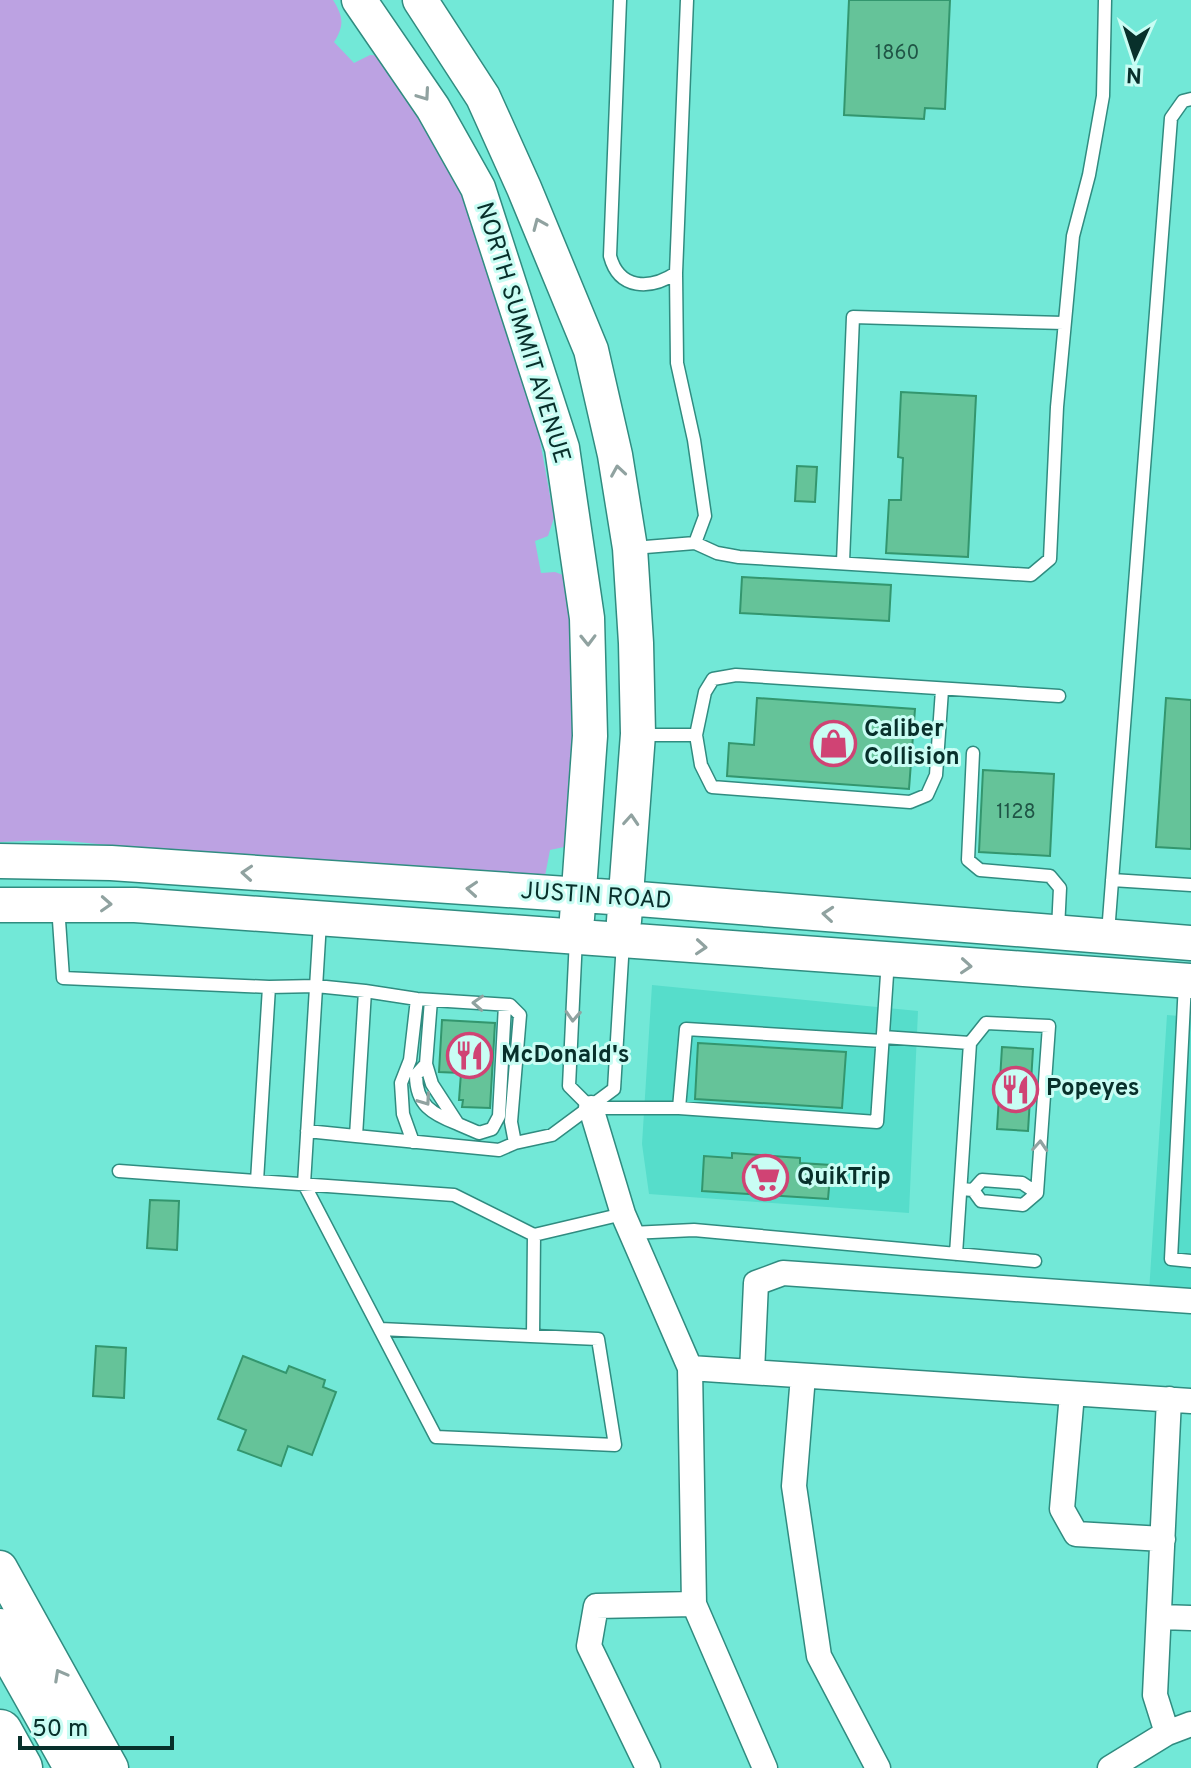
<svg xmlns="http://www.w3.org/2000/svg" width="1191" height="1768" viewBox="0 0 1191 1768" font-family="Overpass,sans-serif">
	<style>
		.built { fill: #56ddcb }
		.green { fill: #bca2e2 }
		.building { fill: #65c399; stroke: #33966e; stroke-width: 2 }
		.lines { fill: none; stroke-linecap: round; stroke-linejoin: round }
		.service-casing { stroke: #308c80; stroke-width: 15 }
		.minor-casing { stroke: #308c80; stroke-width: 27 }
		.secondary-casing { stroke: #308c80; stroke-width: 37 }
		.motorway-casing { stroke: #308c80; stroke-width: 47 }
		.service { stroke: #fff; stroke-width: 12 }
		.minor { stroke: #fff; stroke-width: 24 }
		.secondary { stroke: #fff; stroke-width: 34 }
		.motorway { stroke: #fff; stroke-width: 44 }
		.oneway { stroke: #90a2a0 }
		.labels { text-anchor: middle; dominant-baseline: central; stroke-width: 6; stroke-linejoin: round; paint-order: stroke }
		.number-label { font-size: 20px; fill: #1f5546 }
		.street-label { font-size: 24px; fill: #08302b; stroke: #c9fdf4 }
		.poi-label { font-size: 24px; font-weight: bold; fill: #08302b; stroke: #c9fdf4; text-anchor: start }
	</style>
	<rect width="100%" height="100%" fill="#72e8d7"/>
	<path class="built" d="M 652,985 L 918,1011 L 909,1213 L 649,1194 L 642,1144 Z
		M 1167,1015 L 1191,1017 L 1191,1295 L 1149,1292 Z"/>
	<path class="green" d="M 0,0 L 333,0 C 343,16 345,25 334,42 L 354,63 L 370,55 L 388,56 L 481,227 L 532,396 L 554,518 L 548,536 L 535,541 L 541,573 L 555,572 L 571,578 L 581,694 L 571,747 L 564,847 L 550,850 L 545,876 L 408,873 L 55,840 L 0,842 Z"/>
	<path class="building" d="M 849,0 L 950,0 L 945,109 L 925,108 L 924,119 L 844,115 Z
		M 901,392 L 976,396 L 968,557 L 886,553 L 889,500 L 901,500 L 903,458 L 898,457 Z
		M 797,466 L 817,467 L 815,502 L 795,501 Z
		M 742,577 L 891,585 L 889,621 L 740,613 Z
		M 757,698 L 915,709 L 909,789 L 727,776 L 729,743 L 754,745 Z
		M 1166,698 L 1191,700 L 1191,849 L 1156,847 Z
		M 983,770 L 1054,774 L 1050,856 L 979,852 Z
		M 442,1020 L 495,1023 L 490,1108 L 462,1107 L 463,1100 L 459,1100 L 461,1073 L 439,1072 Z
		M 698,1043 L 846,1052 L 842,1108 L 695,1099 Z
		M 1002,1047 L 1033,1049 L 1028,1131 L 997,1129 Z
		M 732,1153 L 800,1158 L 800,1163 L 831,1165 L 828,1199 L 702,1191 L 704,1156 L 732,1158 Z
		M 150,1200 L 179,1201 L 177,1250 L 147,1248 Z
		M 96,1346 L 126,1348 L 124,1398 L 93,1396 Z
		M 243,1356 L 286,1373 L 289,1366 L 325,1380 L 323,1387 L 336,1392 L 312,1455 L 288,1446 L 281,1466 L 238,1450 L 246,1430 L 218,1419 Z"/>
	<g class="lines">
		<defs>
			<path id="service" d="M 620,0 L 610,256 C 619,290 650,290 676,273 L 687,0
				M 676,273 L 677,363 L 694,440 L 705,516 L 695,543
				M 633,548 L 695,543 L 717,553 L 739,557 L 1031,575 L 1050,559 L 1057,407 L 1073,236 L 1089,175 L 1103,96 L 1105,0
				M 843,562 L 853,317 L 1064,323
				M 641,735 L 696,735 L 701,765 L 712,787 L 910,802 L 927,795 L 936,775 L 942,690
				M 696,735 L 705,692 L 713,679 L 736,675 L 1059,696
				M 973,753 L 968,860 L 980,870 L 1050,876 L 1060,888 L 1058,929
				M 1112,880 L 1191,885
				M 58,906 L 63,978 L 269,987 L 316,986 L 365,991 L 356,1136 L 499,1150 L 515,1143 L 552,1135 L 614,1089 L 623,942
				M 320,922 L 304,1184 L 436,1437 L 615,1445 L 598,1339 L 380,1329
				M 1108,933 L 1171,118 L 1183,101 L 1191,99
				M 576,938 L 569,1086 L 591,1108 L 679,1108 L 877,1122 L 888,960
				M 1185,983 L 1171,1259 L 1191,1261
				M 365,991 L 417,999 L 510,1005 L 520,1015 L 511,1122 L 515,1143
				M 431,1000 L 426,1064 L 432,1084 L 458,1124 L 479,1133 L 492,1129 L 499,1116 L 505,1005
				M 883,1037 L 970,1043 L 956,1254
				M 426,1064 L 416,1075 C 416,1105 432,1114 458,1124
				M 679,1108 L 686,1029 L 882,1041
				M 307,1131 L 356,1136
				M 413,1142 L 403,1114 L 401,1083 L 410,1060 L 417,999
				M 119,1171 L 257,1181 L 269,987
				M 257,1181 L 454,1195 L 534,1235 L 533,1336
				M 961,1189 L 973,1190 L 981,1201 L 1023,1205 L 1037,1193 L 1049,1026 L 986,1023 L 970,1043
				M 973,1190 L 982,1180 L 1022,1183 L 1037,1193
				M 631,1233 L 694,1230 L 1035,1261
				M 534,1235 L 623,1214"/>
			<path id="minor" d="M 591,1108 L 623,1214 L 690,1368 L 694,1604 L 765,1768
				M 690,1368 L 1191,1401
				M 752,1372 L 756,1283 L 783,1273 L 1191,1301
				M 803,1376 L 794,1486 L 819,1656 L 878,1768
				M 1072,1394 L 1062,1509 L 1076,1534 L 1163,1539
				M 1160,1617 L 1191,1618
				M 1167,1733 L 1155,1695 L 1169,1399
				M 648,1768 L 589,1646 L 596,1606 L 694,1604
				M 1110,1768 L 1167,1733 L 1191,1724"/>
			<path id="secondary" d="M 359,0 L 433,108 L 478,188 L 562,448 L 587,618 L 590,736 L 577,918
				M 420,0 L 483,97 L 524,188 L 591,350 L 615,455 L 630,548 L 636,643 L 638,734 L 624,921
				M 0,861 L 111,863 L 626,898 L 1191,943
				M 0,905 L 135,905 L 1191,981
				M 0,1568 L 111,1768"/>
			<path id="motorway" d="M 0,1631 L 77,1768
				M 0,1732 L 20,1768"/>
		</defs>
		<use href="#service" class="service-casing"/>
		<use href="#minor" class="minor-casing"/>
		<use href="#secondary" class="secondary-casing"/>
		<use href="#motorway" class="motorway-casing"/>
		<use href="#service" class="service"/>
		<use href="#minor" class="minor"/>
		<use href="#secondary" class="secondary"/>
		<use href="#motorway" class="motorway"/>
	</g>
	<defs><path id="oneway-chevron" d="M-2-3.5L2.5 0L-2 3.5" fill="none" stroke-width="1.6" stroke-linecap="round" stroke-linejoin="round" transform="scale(2)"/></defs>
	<g class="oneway">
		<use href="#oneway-chevron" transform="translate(424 95) rotate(55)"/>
		<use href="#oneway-chevron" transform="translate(539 224) rotate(-113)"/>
		<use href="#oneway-chevron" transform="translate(618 471) rotate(-99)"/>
		<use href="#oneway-chevron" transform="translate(588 640) rotate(89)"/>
		<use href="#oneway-chevron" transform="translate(631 820) rotate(-86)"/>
		<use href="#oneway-chevron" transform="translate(247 873) rotate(-176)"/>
		<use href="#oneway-chevron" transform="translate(472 889) rotate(-176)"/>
		<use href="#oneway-chevron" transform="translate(106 904) rotate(3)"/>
		<use href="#oneway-chevron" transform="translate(828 914) rotate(-175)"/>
		<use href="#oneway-chevron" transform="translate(701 947) rotate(4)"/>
		<use href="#oneway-chevron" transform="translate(966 966) rotate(4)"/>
		<use href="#oneway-chevron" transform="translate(478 1003) rotate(-177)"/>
		<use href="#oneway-chevron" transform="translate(573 1016) rotate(93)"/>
		<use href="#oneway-chevron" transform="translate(425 1100) rotate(55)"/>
		<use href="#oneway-chevron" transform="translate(1040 1146) rotate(-86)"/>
		<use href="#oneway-chevron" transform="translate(60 1675) rotate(-119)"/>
	</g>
	<defs>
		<symbol id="shop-ring" viewBox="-11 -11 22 22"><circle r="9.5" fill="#c9fdf4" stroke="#d04374" stroke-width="1.5"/><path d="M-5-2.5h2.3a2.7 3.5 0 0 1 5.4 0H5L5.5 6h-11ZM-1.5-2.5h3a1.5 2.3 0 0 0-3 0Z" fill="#d04374"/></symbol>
		<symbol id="restaurant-ring" viewBox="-11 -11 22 22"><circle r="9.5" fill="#c9fdf4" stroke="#d04374" stroke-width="1.5"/><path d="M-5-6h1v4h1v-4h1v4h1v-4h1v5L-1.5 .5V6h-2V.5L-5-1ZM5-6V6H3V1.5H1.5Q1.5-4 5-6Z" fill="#d04374"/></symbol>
		<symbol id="supermarket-ring" viewBox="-11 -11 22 22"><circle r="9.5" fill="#c9fdf4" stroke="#d04374" stroke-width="1.5"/><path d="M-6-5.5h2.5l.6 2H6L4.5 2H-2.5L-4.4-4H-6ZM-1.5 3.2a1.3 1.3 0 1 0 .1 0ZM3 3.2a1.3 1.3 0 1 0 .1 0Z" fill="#d04374"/></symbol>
	</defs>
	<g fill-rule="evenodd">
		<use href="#shop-ring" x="808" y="718" width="51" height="51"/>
		<use href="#restaurant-ring" x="444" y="1030" width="51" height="51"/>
		<use href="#restaurant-ring" x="990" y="1064" width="51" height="51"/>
		<use href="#supermarket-ring" x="740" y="1152" width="51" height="51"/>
	</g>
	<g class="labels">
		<g class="number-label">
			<text x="897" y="54">1860</text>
			<text x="1016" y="813">1128</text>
		</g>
		<g class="street-label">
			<text transform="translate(522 333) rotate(73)">NORTH SUMMIT AVENUE</text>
			<text transform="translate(596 897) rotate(4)">JUSTIN ROAD</text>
		</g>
		<g class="poi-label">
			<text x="864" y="730">Caliber<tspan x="864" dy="28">Collision</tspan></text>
			<text x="501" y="1056">McDonald's</text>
			<text x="1046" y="1089">Popeyes</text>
			<text x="797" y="1178">QuikTrip</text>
		</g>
	</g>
	<g transform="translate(1135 56) rotate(183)" stroke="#c9fdf4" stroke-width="6" paint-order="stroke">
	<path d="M0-6L14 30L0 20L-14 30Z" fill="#08302b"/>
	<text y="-12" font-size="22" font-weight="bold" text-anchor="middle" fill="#08302b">N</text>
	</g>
	<path d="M20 1736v12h152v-12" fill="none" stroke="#08302b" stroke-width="4"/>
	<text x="32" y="1736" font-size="24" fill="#08302b" stroke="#c9fdf4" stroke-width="6" paint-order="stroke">50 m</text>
</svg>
